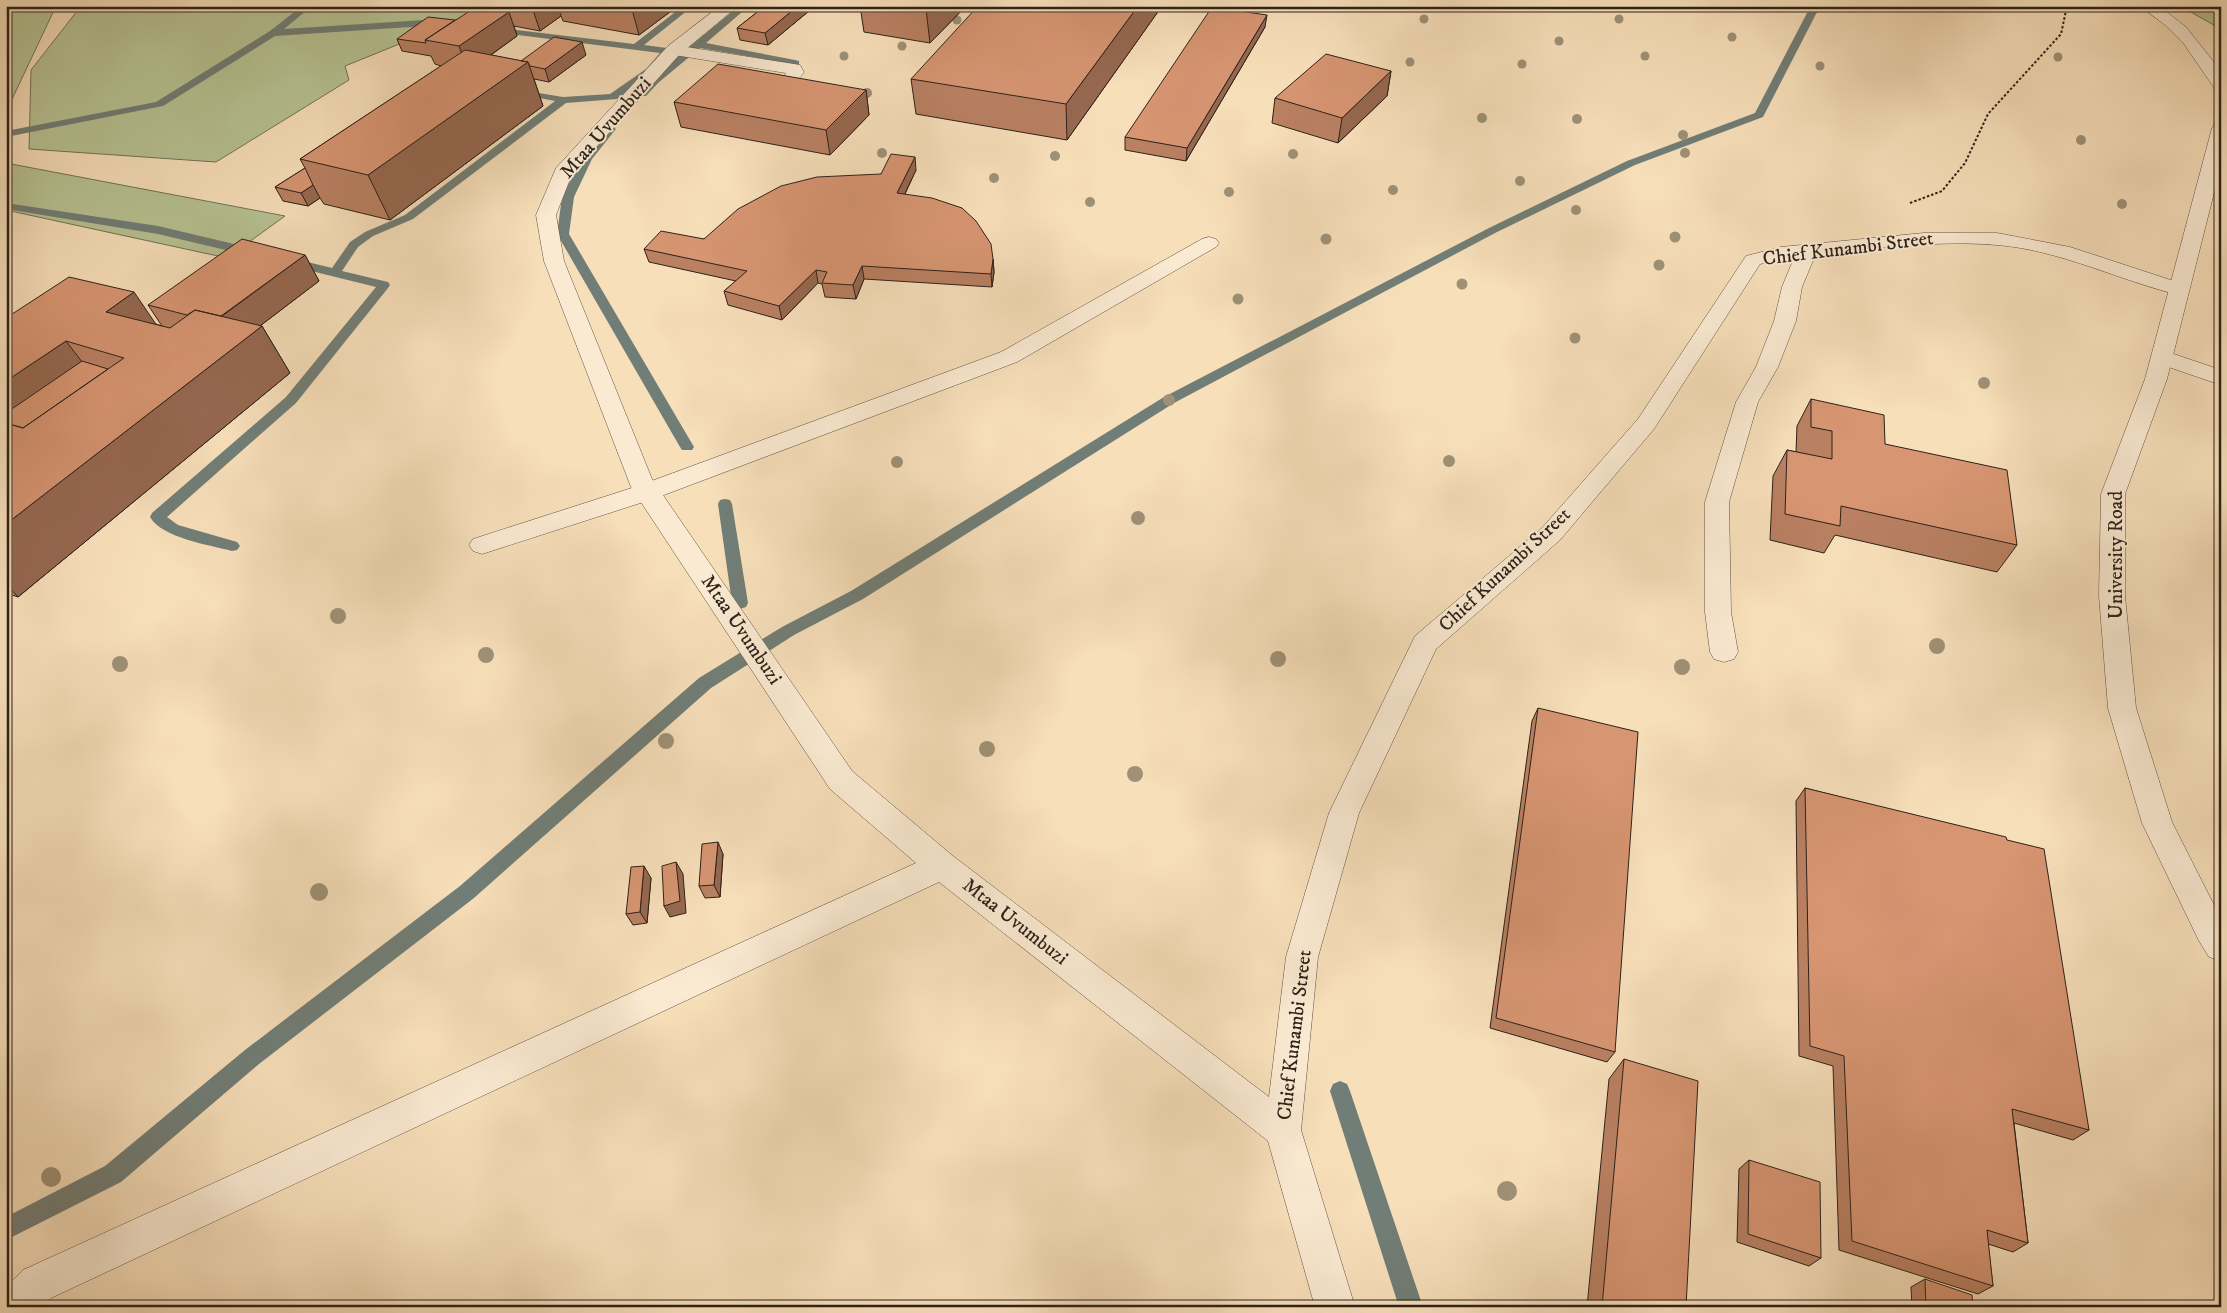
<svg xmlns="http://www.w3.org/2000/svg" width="2227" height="1313" viewBox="0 0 2227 1313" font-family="'IM FELL DW Pica',serif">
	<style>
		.green { fill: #b7c394; stroke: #727257 }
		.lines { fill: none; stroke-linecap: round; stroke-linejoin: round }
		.stream { fill: #717e77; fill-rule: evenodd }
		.service-casing { stroke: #605042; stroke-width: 1 }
		.minor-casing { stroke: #605042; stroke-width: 1 }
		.tertiary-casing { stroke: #605042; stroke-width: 1 }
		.path { stroke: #2d211a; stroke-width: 2; stroke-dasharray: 2.5 2; stroke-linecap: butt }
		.service { fill: #faead2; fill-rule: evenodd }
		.minor { fill: #faead2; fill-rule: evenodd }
		.tertiary { fill: #faead2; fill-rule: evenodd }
		.tree { fill: #9e9176 }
		.wall { fill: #b98062; stroke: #2d211a }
		.shaded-wall { fill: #966850; stroke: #2d211a }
		.building { fill: #d79572; stroke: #2d211a }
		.labels { text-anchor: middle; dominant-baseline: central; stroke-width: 4; stroke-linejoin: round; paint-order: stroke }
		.street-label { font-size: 20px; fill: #2d211a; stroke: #faead2 }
	</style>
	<rect width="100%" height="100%" fill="#f7dfba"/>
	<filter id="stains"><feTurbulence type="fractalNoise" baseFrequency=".004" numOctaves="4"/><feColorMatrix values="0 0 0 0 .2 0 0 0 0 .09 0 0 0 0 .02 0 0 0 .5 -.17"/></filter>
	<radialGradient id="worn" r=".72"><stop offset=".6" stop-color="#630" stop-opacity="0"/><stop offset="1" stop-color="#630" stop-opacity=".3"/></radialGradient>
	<path class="green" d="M 6,6 L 56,6 L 6,112 Z
		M 81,6 L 493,6 L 345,66 L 349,80 L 216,162 L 29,149 L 31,70 Z
		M 2180,6 L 2221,6 L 2221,29 Z
		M 6,163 L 285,216 L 227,258 L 6,210 Z"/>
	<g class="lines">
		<path class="stream" d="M 302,6 L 312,6 L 284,29 L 440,19 L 445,22 L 440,25 L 275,36 L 163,106 L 6,137 L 6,131 L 156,102 L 270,31 Z
			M 683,6 L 693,6 L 644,45 L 667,48 L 672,51 L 654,73 L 617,99 L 566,103 L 413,219 L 373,236 L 358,247 L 342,271 L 388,282 L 390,285 L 388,288 L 296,403 L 167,517 L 178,525 L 237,542 L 240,546 L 237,550 L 232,551 C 210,545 162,538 150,517 L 152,513 L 286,397 L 376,287 L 287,265 L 285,262 L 287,259 L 291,258 L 332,268 L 350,242 L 365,232 L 405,215 L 555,101 L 514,93 L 514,89 L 563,97 L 610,94 L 646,69 L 660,53 L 494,32 L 491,31 L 491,27 L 634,44 Z
			M 739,6 L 749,6 L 706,43 L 795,60 L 799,61 L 799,65 L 700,48 L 658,83 L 646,96 L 638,96 L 638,92 L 650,79 Z
			M 1813,6 L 1822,6 L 1816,14 L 1763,117 L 1635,165 L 1497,232 L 1174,403 L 863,599 L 794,635 L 711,688 L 474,898 L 259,1064 L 121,1182 L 6,1240 L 6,1217 L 105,1166 L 245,1050 L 460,886 L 699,678 L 782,627 L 851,591 L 1164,397 L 1489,228 L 1627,161 L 1755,113 L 1807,13 Z
			M 611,126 L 616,129 L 592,159 L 574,197 L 569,234 L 694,447 L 692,450 L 682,450 L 680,447 L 557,234 L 562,197 L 582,158 L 607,127 Z
			M 6,203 L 158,226 L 255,249 L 257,252 L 251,256 L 158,234 L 6,209 Z
			M 725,499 L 730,500 L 732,504 L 748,603 L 746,607 L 740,609 L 734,607 L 732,603 L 718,504 L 720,500 Z
			M 1340,1081 L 1347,1084 L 1350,1091 L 1423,1307 L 1399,1307 L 1330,1091 L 1333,1084 Z"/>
		<defs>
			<path id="service" d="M 674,45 L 794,64 L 800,65 L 804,72 C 799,80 793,85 783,83 L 780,79 L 786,73 L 668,54 L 666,50 L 668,46 Z
				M 1209,237 L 1216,239 L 1219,243 L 1216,247 L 1017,362 L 656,498 L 482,554 L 473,551 L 469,545 L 473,539 L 638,486 L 1001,352 L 1202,239 Z
				M 1807,245 L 1814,247 L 1817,251 L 1802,287 L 1796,321 L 1778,367 L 1758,402 L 1729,502 L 1731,612 L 1738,652 L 1734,659 L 1724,662 L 1714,659 L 1710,652 L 1705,612 L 1705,502 L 1736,402 L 1756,367 L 1774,321 L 1782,287 L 1797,251 L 1800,247 Z
				M 37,1265 L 51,1270 L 56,1284 L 51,1298 L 42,1307 L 6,1307 L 6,1288 L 23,1270 Z"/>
			<path id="minor" d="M 720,6 L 738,6 L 680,54 L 572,174 L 556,215 L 564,261 L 652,479 L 852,771 L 953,856 L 1269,1097 L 1286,957 L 1329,813 L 1415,636 L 1542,528 L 1638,419 L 1746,256 L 1781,247 L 1924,233 L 1997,233 L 2070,247 L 2186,285 L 2189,289 L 2186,293 L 2179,295 C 2118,280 2060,250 1997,245 C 1925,239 1852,252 1781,259 L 1760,264 L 1654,429 L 1560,540 L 1436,649 L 1359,813 L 1318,957 L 1301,1130 L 1355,1307 L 1315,1307 L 1268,1141 L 939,882 L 51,1298 L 37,1303 L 23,1298 L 18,1284 L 23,1270 L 916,863 L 830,789 L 631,487 L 544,261 L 536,215 L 556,168 L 668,46 Z
				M 2162,350 L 2221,370 L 2221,385 L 2154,362 L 2151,357 L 2154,352 Z"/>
			<path id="tertiary" d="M 2140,6 L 2159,6 L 2186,27 L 2221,71 L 2221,90 L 2215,89 L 2184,44 L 2165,25 Z
				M 2221,123 L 2221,165 L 2167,379 L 2125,494 L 2125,596 L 2136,708 L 2172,822 L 2221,919 L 2221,961 L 2209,957 L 2199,941 L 2142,823 L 2108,708 L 2099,596 L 2101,494 L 2145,379 L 2212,128 L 2215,124 Z"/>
		</defs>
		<use href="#service" class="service-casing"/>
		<use href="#minor" class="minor-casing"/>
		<use href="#tertiary" class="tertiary-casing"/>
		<path class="path" d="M 1910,203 L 1942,191 L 1965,163 L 1988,114 L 2061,34 L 2067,6"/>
		<use href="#service" class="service"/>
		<use href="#minor" class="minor"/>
		<use href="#tertiary" class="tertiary"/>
	</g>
	<g class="tree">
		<circle cx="1424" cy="19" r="4.5"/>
		<circle cx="1619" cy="19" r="4.5"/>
		<circle cx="957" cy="20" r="4.5"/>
		<circle cx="1732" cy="37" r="4.5"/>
		<circle cx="1559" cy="41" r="4.5"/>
		<circle cx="902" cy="46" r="4.5"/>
		<circle cx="844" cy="56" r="4.5"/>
		<circle cx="1645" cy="56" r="4.5"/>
		<circle cx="2058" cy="57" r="4.5"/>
		<circle cx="1410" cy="62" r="4.5"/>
		<circle cx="1522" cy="64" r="4.5"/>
		<circle cx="1820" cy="66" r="4.5"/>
		<circle cx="867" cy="93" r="5"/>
		<circle cx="1482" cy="118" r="5"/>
		<circle cx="1577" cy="119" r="5"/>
		<circle cx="1683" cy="135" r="5"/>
		<circle cx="2081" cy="140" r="5"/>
		<circle cx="882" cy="153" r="5"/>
		<circle cx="1685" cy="153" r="5"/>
		<circle cx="1293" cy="154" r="5"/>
		<circle cx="1055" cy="156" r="5"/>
		<circle cx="994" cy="178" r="5"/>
		<circle cx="1520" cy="181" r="5"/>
		<circle cx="1393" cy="190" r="5"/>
		<circle cx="1229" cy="192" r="5"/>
		<circle cx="1090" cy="202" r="5"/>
		<circle cx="2122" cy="204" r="5"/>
		<circle cx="1576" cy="210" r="5"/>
		<circle cx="1675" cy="237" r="5.5"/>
		<circle cx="1326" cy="239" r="5.5"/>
		<circle cx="1659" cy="265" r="5.5"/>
		<circle cx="1462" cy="284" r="5.5"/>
		<circle cx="1238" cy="299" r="5.5"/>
		<circle cx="1575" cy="338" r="5.5"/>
		<circle cx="1984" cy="383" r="6"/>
		<circle cx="1169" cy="400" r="6"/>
		<circle cx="1449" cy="461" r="6"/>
		<circle cx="897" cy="462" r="6"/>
		<circle cx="1138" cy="518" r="7"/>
		<circle cx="338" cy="616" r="8"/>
		<circle cx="1937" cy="646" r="8"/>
		<circle cx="486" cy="655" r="8"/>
		<circle cx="1278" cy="659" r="8"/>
		<circle cx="120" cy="664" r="8"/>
		<circle cx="1682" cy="667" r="8"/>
		<circle cx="666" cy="741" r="8"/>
		<circle cx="987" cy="749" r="8"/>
		<circle cx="1135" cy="774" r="8"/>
		<circle cx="319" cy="892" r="9"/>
		<circle cx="51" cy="1177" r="10"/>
		<circle cx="1507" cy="1191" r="10"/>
	</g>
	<path class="wall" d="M 489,6 L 678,6 L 639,35 L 563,21 L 561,16 L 540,31 L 514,26 L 517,36 L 491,55 L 521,61 L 586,55 L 549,82 L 534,79 L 543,106 L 390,220 L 324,204 L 320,198 L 308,206 L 283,201 L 275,187 L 305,168 L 300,159 L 441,66 L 435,64 L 431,56 L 402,51 L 397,39 L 490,9 Z
		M 765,6 L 815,6 L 768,45 L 740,40 L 737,28 Z
		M 860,6 L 966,6 L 930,43 L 864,32 Z
		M 1162,6 L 1067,140 L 916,114 L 911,79 Z
		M 1265,27 L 1186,161 L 1125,150 L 1125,137 Z
		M 1391,71 L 1387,96 L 1338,143 L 1272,123 L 1275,98 Z
		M 866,90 L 869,115 L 830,155 L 681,127 L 674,102 Z
		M 916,170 L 905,194 L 993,259 L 994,272 L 992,287 L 864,279 L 856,299 L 825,297 L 822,284 L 818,283 L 782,320 L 728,305 L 724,291 L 736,281 L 649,262 L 644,249 L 704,239 L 881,174 Z
		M 305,255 L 319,281 L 260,326 L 262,326 L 290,373 L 18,597 L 6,593 L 6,318 L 156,324 L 162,326 L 148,305 Z
		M 1811,399 L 1885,444 L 2017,545 L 1997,572 L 1835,535 L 1824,553 L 1770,540 L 1773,476 L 1787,450 L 1796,452 L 1797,426 Z
		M 1538,708 L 1615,1052 L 1607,1062 L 1490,1028 L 1532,721 Z
		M 1805,788 L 2007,840 L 2089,1130 L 2073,1140 L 2014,1123 L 2028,1243 L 2013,1252 L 1988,1244 L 1993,1286 L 1978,1294 L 1839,1250 L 1833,1066 L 1799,1056 L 1796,801 Z
		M 723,854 L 720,897 L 705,898 L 699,886 Z
		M 651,878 L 647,923 L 633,925 L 626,914 Z
		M 1624,1059 L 1686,1307 L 1587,1307 L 1609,1079 Z
		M 1749,1160 L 1821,1258 L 1809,1266 L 1737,1242 L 1739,1169 Z
		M 1925,1279 L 1973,1307 L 1912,1307 L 1911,1287 Z"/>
	<path class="shaded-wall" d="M 533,6 L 558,6 L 561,16 L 540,31 L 532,7 Z
		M 631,6 L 678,6 L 639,35 Z
		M 798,6 L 815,6 L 768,45 L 765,33 Z
		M 929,6 L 966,6 L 930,43 L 926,9 Z
		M 1138,6 L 1162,6 L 1067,140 L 1066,104 Z
		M 509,12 L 517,36 L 468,71 L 459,46 Z
		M 1267,15 L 1265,27 L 1186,161 L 1187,148 Z
		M 582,42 L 586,55 L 549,82 L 545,69 Z
		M 528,62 L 543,106 L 390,220 L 368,175 Z
		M 1391,71 L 1387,96 L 1338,143 L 1342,118 Z
		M 866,90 L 869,115 L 830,155 L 826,130 Z
		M 915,157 L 916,170 L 899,206 L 897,193 Z
		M 313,185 L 320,198 L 308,206 L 301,193 Z
		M 305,255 L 319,281 L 231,348 L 214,322 Z
		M 993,259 L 994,272 L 992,287 L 991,274 Z
		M 862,266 L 864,279 L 856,299 L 853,285 Z
		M 816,270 L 818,283 L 782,320 L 779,306 Z
		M 134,292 L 166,339 L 106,312 Z
		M 262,326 L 290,373 L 18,597 L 6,584 L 6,524 Z
		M 66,341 L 102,388 L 6,438 L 6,381 Z
		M 718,842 L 723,854 L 720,897 L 714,885 Z
		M 676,862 L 683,874 L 686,913 L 670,917 L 664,906 Z
		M 644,866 L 651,878 L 647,923 L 640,912 Z"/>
	<path class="building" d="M 765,6 L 798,6 L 765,33 L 737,28 Z
		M 908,6 L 929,6 L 926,9 Z
		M 978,6 L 1138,6 L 1066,104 L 911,79 Z
		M 476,7 L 509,12 L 459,46 L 425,40 Z
		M 1212,7 L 1267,15 L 1187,148 L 1125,137 Z
		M 428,17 L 455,20 L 425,40 L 426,43 L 397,39 Z
		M 554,37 L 582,42 L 545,69 L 530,66 L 528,62 L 521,61 Z
		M 465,50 L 528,62 L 368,175 L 300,159 Z
		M 1326,54 L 1391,71 L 1342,118 L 1275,98 Z
		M 718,64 L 866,90 L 826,130 L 674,102 Z
		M 891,154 L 915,157 L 897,193 L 932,198 L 962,208 L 976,221 L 991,244 L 993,259 L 991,274 L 862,266 L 853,285 L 822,283 L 827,272 L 816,270 L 779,306 L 724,291 L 747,271 L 644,249 L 661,231 L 704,239 L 738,209 L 781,186 L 817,177 L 881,174 Z
		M 305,168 L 313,185 L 301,193 L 275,187 Z
		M 242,239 L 305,255 L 221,316 L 195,310 L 187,315 L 148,305 Z
		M 69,277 L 134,292 L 106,312 L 170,328 L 195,310 L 262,326 L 6,524 L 6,423 L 23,428 L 124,358 L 66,341 L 6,381 L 6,318 Z
		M 82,361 L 108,369 L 23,428 L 6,423 L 6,413 Z
		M 1811,399 L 1884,415 L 1885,444 L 2007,470 L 2017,545 L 1841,506 L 1840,526 L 1785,514 L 1787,450 L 1832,459 L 1832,431 L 1811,427 Z
		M 1538,708 L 1638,732 L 1615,1052 L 1496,1018 Z
		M 1805,788 L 2006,837 L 2007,840 L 2044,849 L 2089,1130 L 2012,1109 L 2028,1243 L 1987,1230 L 1993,1286 L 1852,1241 L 1844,1056 L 1810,1046 Z
		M 718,842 L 714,885 L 699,886 L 702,844 Z
		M 676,862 L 680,901 L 664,906 L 662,866 Z
		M 644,866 L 640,912 L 626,914 L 631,867 Z
		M 1624,1059 L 1698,1081 L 1686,1307 L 1602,1307 Z
		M 1749,1160 L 1820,1182 L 1821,1258 L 1748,1234 Z
		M 1925,1279 L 1972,1295 L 1973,1307 L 1926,1307 Z"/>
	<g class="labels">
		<g class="street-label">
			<text transform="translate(606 128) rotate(-49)">Mtaa Uvumbuzi</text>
			<text transform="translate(1848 249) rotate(-7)">Chief Kunambi Street</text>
			<text transform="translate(2116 555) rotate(-90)">University Road</text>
			<text transform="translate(1505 570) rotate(-43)">Chief Kunambi Street</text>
			<text transform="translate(741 630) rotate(56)">Mtaa Uvumbuzi</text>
			<text transform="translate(1015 922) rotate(38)">Mtaa Uvumbuzi</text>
			<text transform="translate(1295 1035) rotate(-83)">Chief Kunambi Street</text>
		</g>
	</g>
	<rect width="2227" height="1313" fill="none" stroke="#f7dfba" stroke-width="25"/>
	<rect x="8" y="8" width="2212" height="1298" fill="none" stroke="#2d211a" stroke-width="2.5"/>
	<rect x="12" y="12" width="2202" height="1288" fill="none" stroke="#2d211a"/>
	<rect width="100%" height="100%" filter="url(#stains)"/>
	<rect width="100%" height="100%" fill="url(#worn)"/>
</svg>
